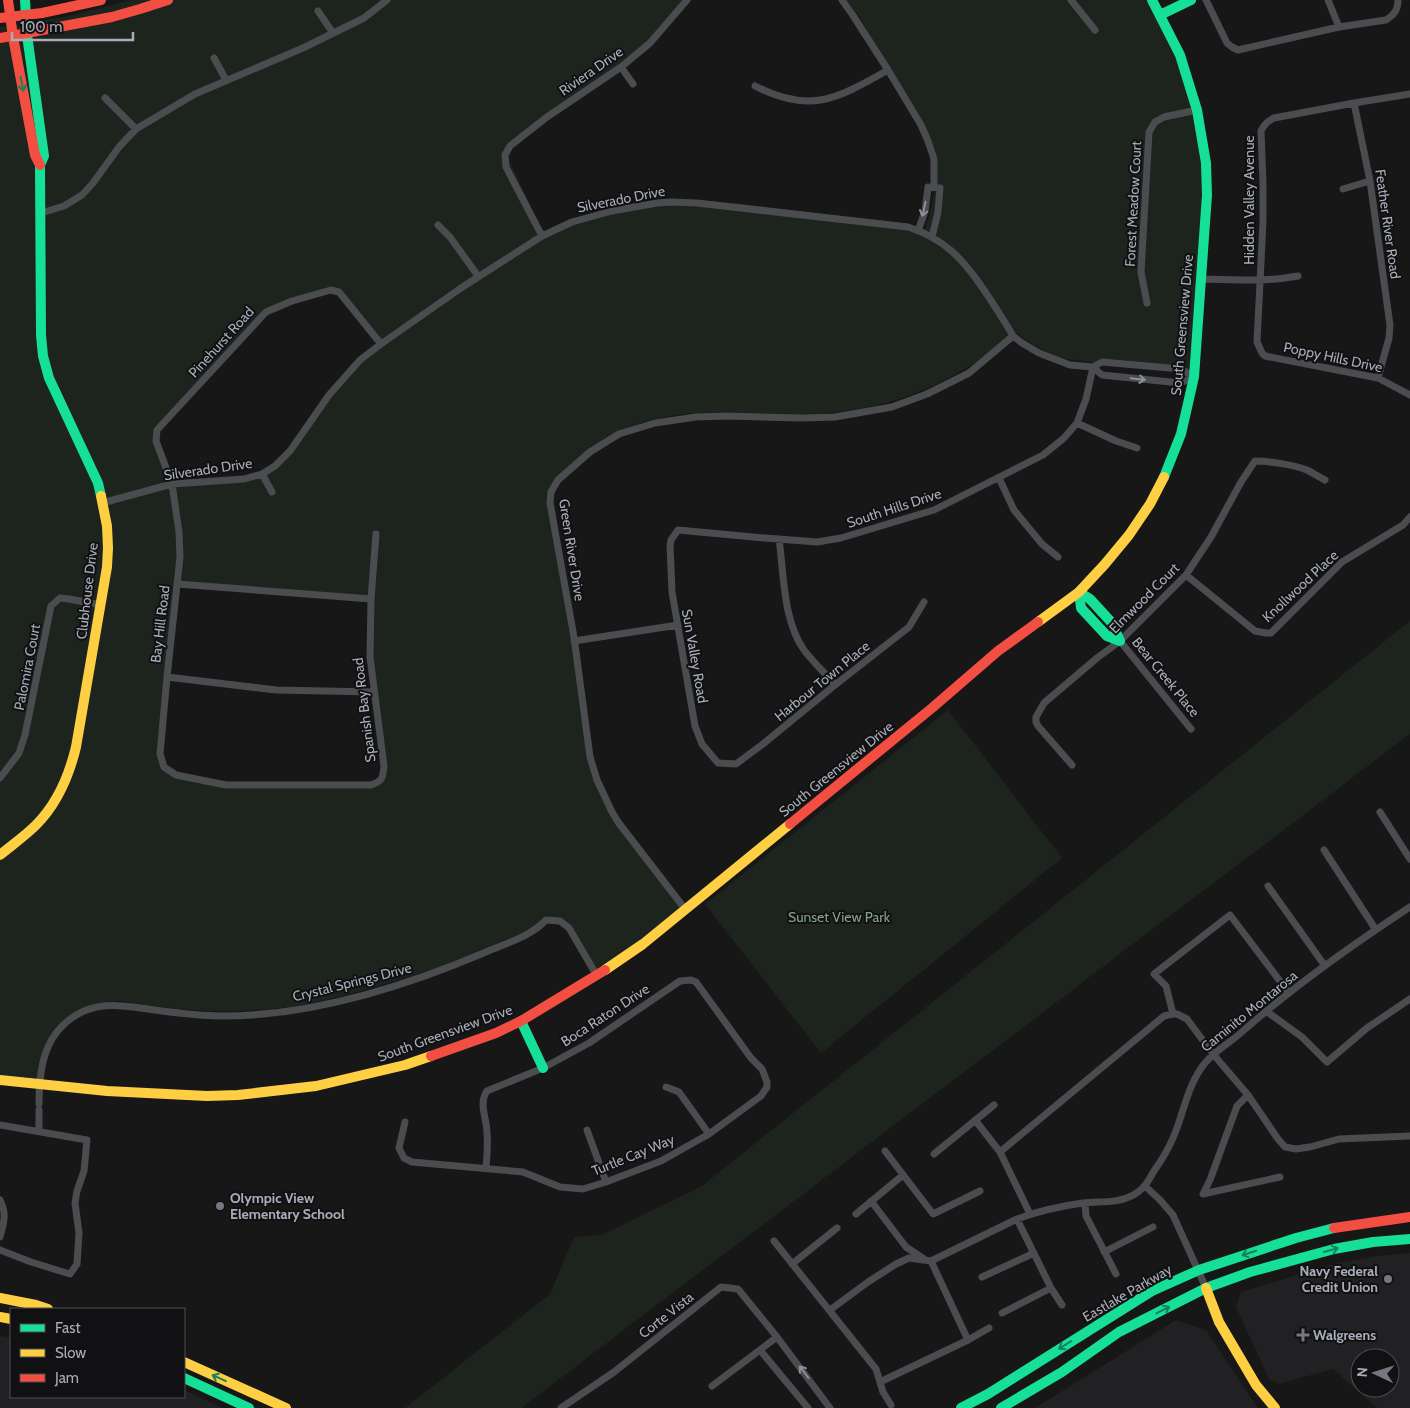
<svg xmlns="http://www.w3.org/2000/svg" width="1410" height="1408" viewBox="0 0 1410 1408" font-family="Cabin,sans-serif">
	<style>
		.built { fill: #212123; fill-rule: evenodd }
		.green { fill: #1d241e; fill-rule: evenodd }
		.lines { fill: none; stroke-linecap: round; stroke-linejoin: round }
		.street { stroke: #4b4c50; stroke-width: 7 }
		.fast { stroke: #16e098; stroke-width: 10 }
		.slow { stroke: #ffcf43; stroke-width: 10 }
		.jam { stroke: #f24e42; stroke-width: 10 }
		.oneway { stroke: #14835c }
		.oneway2 { stroke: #8c9099 }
		.poi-dot { fill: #757880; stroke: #111113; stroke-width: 2 }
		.labels { text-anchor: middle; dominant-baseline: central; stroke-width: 4; stroke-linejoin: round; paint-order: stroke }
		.street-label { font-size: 14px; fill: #a8adb8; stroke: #111113 }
		.park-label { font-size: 14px; fill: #7fa381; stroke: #111113 }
		.poi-label { font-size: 14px; font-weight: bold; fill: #a8adb8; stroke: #111113; text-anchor: start }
	</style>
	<rect width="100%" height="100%" fill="#171717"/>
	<path class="built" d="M 1410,1253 L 1410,1408 L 1377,1408 L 1333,1369 L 1278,1384 L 1269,1379 L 1236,1307 L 1241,1292 L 1333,1264 L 1377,1256 ZM 1360,1358 L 1390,1358 L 1390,1388 L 1360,1388 Z
		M 1176,1320 L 1206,1330 L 1258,1408 L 1035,1408 Z
		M 0,1336 L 11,1338 L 11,1397 L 184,1397 L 184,1390 L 222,1408 L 0,1408 Z"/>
	<path class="green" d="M 132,0 L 684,0 L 648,42 L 514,143 L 509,154 L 510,162 L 544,234 C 573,223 602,208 633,203 C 680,196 726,202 773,208 C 815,213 858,218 901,223 L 924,230 L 929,217 L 935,189 L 933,156 L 912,110 L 859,16 L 846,0 L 1152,0 L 1180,55 L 1205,157 L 1194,374 L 1066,359 C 1047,353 1031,345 1015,332 C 964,377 902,406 835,412 C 761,420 683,398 614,434 C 607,438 600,444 593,450 C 585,455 575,461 569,468 C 562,475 558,486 553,494 L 588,733 L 596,767 L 605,790 L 615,810 L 627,829 L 686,905 L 662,925 L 598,971 L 568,925 L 556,919 L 438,968 L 351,994 L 302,1005 L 272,1009 L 241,1011 L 210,1011 L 179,1009 L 117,1001 L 104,1002 L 92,1005 L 70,1016 L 44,1056 L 43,1081 L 0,1077 L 0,27 L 65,17 ZM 336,291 L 381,344 L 331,392 L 276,465 L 242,479 L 172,484 L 159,438 L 160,432 L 267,310 ZM 180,581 L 373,597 L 373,658 L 387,763 C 386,772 380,779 371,782 L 226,783 L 178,772 L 167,765 L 163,752 Z
		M 1410,621 L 1410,734 L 521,1408 L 405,1408 L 550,1294 L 574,1237 L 602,1235 L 702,1186 Z
		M 948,710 L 1062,858 L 821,1053 L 705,904 Z"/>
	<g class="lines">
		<path class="street" d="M 842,0 L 852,14 L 888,70 L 921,125 L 928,141 L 934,159 L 934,187
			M 1071,0 L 1095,30
			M 1206,0 L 1227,43 L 1232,47 L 1238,50 L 1339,27 L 1386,20 C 1394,15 1398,10 1398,0
			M 1328,0 L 1339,27
			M 318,11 L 333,33
			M 214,58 L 226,80
			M 621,67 L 633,84
			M 755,86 C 811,115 838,98 888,70
			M 1410,94 L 1354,103 L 1274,118 C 1267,121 1264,125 1261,131 L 1263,183 L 1263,222 L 1257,342 L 1262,353 L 1265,356 L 1378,378 L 1410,395
			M 105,98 L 136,129
			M 1354,103 L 1370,181 L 1390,325 L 1389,338 L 1378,378
			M 1343,189 L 1370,181
			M 41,213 L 64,206 L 82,195 L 93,183 L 119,147 L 136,129 L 195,94 L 303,48 L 364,18 L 387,0
			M 438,225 L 450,237 L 478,276
			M 918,231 L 925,211 L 928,187 L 940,188 L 938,212 L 932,237
			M 542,236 L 506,167 L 505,155 L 510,146 L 547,117 L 621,67 L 650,43 L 687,0
			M 1201,279 C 1233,280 1266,282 1298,276
			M 1147,303 L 1141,272 L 1149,132 L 1155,122 L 1164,117 L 1197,110
			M 1077,423 L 1116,441 L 1137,448
			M 262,474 L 272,492
			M 999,478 L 1014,510 L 1042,544 L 1058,557
			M 102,503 L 172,484 L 244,479 L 262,474 L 275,466 L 290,451 L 329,395 L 360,360 L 381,344 L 461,288 L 542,236 L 572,222 L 612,211 L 657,203 L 672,202 L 697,203 L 908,227 C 945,239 963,259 984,290 C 994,305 1004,320 1013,336 L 1022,343 L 1039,353 L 1070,365 L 1093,367 L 1102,362 L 1181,369 L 1194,377 L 1180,383 L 1102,375 L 1093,367
			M 376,534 L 371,599 L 370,657 L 384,766 C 383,778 382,782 370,785 L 226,785 L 176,775 L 164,767 L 160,754 L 167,677 L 180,557 L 179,532 L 172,484 L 156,441 L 157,430 L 266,312 L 292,301 L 331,290 L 339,292 L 381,344
			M 779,539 C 784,574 783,621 804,650 C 813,662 825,673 835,685
			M 1186,575 L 1255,631 L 1266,633 L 1271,633 L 1342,562 L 1403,525 L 1410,517
			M 178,584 L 371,599
			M 924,602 L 909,627 L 835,685 L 763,744 L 736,764 L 718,763 L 702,744 L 695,726 L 672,592 L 670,545 L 671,540 L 678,530 L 765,538 L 817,542 L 841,538 L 934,510 L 1043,455 L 1064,438 L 1077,423 L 1086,399 L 1093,367
			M 574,641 L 678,625
			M 1120,641 L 1191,729
			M 167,677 L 276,690 L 374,692
			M 1072,765 L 1038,726 L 1036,722 L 1036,717 L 1044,703 L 1097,658 L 1120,641 L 1186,575 L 1211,537 L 1241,482 L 1255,461 C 1270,461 1294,465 1307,470 C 1313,473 1319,477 1325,480
			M 0,778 L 19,753 L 25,735 L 51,606 L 60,598 L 69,599 L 101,605
			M 1380,812 L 1410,859
			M 1324,850 L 1376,930
			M 1268,886 L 1325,966
			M 685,909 L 618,822 L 612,812 L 597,780 L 590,757 L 574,637 L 550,503 L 551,492 L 558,480 L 590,452 L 619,434 L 655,423 L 696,417 L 727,416 L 802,418 L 835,417 L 892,407 L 927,394 L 969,373 L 1013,336
			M 1266,1011 L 1302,1037 L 1327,1062 L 1367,1028 L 1410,999
			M 1173,1014 L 1166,986 L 1154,974 L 1230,915 L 1289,993
			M 666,1087 L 679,1092 L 709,1134
			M 1248,1095 L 1237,1106 L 1210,1180 L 1203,1194 L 1280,1177
			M 39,1104 C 39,1065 45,1029 84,1011 C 107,1001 130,1007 155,1010 C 177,1013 200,1016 223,1016 C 313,1016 404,987 486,952 C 506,943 530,937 546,920 L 560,921 L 569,928 L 597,976
			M 975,1120 L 1000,1152 L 1030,1214
			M 405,1122 L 399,1148 L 404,1158 L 412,1162 L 523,1172 L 560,1187 L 583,1189 L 606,1182 L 661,1161 L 709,1134 L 761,1096 L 767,1087 L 767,1082 L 762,1069 L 751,1058 L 696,982 L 691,980 L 680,981 L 589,1043 L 543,1068 L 487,1091 C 478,1104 487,1118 487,1133 C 488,1145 487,1157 486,1168
			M 0,1125 L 87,1140 L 84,1171 L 77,1191 L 75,1203 L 79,1233 L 77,1264 L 70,1274 L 31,1262 L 0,1250
			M 587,1130 L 606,1182
			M 39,1131 L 39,1110
			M 885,1151 L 933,1214 L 980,1191
			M 1000,1152 L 1164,1016 L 1173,1014 L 1177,1014 L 1187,1019 L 1213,1054 L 1248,1095 L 1278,1139 L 1285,1147 L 1296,1149 L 1310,1147 L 1339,1139 L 1410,1136
			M 934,1154 L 994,1105
			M 1145,1186 L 1160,1200 L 1173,1215 L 1206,1288
			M 0,1200 C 7,1214 4,1222 0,1237
			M 871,1201 L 906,1247 L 924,1259
			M 1085,1203 L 1086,1216 L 1116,1274
			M 856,1214 L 903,1175
			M 1017,1219 L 1051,1288 L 1062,1305
			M 774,1241 L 876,1369 L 883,1392 L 891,1405
			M 1104,1252 L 1153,1227
			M 931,1261 L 968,1340
			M 792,1264 L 837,1228
			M 982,1277 L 1034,1253
			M 830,1310 L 868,1282 L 896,1264 L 909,1258 L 931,1261 L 1017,1219 C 1038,1211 1061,1206 1083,1203 C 1101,1201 1119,1204 1135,1194 C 1144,1189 1149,1180 1154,1171 C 1161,1161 1168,1150 1173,1138 C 1184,1113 1187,1085 1205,1063 C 1216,1050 1231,1042 1243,1031 C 1295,985 1352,945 1410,907
			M 1002,1313 L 1051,1288
			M 760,1350 L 808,1408
			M 880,1382 L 968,1340 L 989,1328
			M 712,1386 L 777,1337
			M 561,1408 L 614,1372 L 721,1287 L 738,1289 L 777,1337 L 830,1408"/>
		<path class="fast" d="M 25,0 L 27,35 L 44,156 L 40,165 L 41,335 L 43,356 L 49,378 L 98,483 L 101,496
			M 1152,0 L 1180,55 L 1197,110 L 1206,163 L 1207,195 L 1194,377 L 1181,434 L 1164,477
			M 1160,15 L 1191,0
			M 1079,592 L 1090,599 L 1112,623 L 1120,641 L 1107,636 L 1081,608 Z
			M 521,1021 L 543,1068
			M 184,1378 L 249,1408
			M 961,1408 L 988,1394 L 1152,1291 L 1199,1270 L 1296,1238 L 1334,1228
			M 1001,1408 L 1062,1372 L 1119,1332 L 1206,1288 L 1250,1272 L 1334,1249 L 1373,1242 L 1410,1239"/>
		<path class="slow" d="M 1038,622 L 1079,592 L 1105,564 L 1129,535 L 1150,504 L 1164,477
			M 0,855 C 12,845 25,836 36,825 C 57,804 69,776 76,747 L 107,567 L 108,548 L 107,526 L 101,496
			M 605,970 L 643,944 L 790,824
			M 0,1080 L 107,1091 L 207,1096 L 238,1095 L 316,1086 L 405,1065 L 431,1056
			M 1206,1288 L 1219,1322 L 1256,1385 L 1275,1408
			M 0,1298 L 36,1305 L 48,1309
			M 0,1317 L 11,1319
			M 184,1362 L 286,1408"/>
		<path class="jam" d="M 8,0 L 13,37 L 35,155 L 40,165
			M 0,18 L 42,13 L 101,0
			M 0,38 L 112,17 L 140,9 L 168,0
			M 790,824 L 932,708 L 998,651 L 1038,622
			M 431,1056 L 496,1033 L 521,1021 L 605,970
			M 1334,1228 L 1410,1217"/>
	</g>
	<defs><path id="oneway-shaft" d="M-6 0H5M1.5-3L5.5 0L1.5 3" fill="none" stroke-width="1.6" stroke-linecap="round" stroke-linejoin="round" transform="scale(1.25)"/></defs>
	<g class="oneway">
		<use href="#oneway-shaft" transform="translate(22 84) rotate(78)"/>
		<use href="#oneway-shaft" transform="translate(1331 1250) rotate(-15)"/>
		<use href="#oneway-shaft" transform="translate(1249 1253) rotate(162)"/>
		<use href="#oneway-shaft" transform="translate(1163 1310) rotate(-27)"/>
		<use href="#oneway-shaft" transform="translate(1065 1345) rotate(148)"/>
		<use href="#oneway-shaft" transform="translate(219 1378) rotate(-156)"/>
	</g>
	<g class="oneway2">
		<use href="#oneway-shaft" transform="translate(924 209) rotate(102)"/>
		<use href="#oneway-shaft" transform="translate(1138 379) rotate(6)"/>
		<use href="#oneway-shaft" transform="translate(804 1372) rotate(-127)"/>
	</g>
	<g class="poi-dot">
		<circle cx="220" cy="1206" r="5"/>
		<circle cx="1388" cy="1279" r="5"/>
		<path d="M1300.5 1327.5h5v5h5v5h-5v5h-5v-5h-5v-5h5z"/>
	</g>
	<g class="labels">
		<g class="street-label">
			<text transform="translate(591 71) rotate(-35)">Riviera Drive</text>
			<text transform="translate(621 199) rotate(-11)">Silverado Drive</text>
			<text transform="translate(1249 200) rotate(-90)">Hidden Valley Avenue</text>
			<text transform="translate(1133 204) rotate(-87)">Forest Meadow Court</text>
			<text transform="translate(1388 224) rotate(82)">Feather River Road</text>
			<text transform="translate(1182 325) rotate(-85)">South Greensview Drive</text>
			<text transform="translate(221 342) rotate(-48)">Pinehurst Road</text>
			<text transform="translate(1333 357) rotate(12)">Poppy Hills Drive</text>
			<text transform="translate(208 469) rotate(-8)">Silverado Drive</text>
			<text transform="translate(894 508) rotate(-18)">South Hills Drive</text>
			<text transform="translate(572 550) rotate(81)">Green River Drive</text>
			<text transform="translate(1300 586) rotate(-43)">Knollwood Place</text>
			<text transform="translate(87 591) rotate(-83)">Clubhouse Drive</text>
			<text transform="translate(1144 598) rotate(-45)">Elmwood Court</text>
			<text transform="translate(160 624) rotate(-83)">Bay Hill Road</text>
			<text transform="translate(695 656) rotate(80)">Sun Valley Road</text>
			<text transform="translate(27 667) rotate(-79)">Palomira Court</text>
			<text transform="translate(1166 677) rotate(51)">Bear Creek Place</text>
			<text transform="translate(822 681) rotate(-39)">Harbour Town Place</text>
			<text transform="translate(364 710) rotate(-97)">Spanish Bay Road</text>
			<text transform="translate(836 769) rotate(-39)">South Greensview Drive</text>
			<text transform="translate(352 982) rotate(-14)">Crystal Springs Drive</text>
			<text transform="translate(1249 1011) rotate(-39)">Caminito Montarosa</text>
			<text transform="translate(605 1015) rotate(-33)">Boca Raton Drive</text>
			<text transform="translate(445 1033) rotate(-20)">South Greensview Drive</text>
			<text transform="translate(633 1155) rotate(-22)">Turtle Cay Way</text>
			<text transform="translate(1127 1293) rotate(-30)">Eastlake Parkway</text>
			<text transform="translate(666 1315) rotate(-38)">Corte Vista</text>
		</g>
		<g class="park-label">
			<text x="839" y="917">Sunset View Park</text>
		</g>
		<g class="poi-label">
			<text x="230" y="1198">Olympic View<tspan x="230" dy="16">Elementary School</tspan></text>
			<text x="1378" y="1271" text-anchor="end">Navy Federal<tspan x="1378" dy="16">Credit Union</tspan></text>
			<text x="1313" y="1335">Walgreens</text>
		</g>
	</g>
	<rect x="10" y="1308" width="175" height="90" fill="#111113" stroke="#4d4f55"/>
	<rect x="20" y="1324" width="25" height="8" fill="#16e098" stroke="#4d4f55"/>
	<text x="55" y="1333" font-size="15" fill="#a8adb8">Fast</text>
	<rect x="20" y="1349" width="25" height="8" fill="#ffcf43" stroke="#4d4f55"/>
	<text x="55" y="1358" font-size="15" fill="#a8adb8">Slow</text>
	<rect x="20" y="1374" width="25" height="8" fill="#f24e42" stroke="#4d4f55"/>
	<text x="55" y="1383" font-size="15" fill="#a8adb8">Jam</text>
	<g transform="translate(1375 1373) rotate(274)"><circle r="24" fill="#111113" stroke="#4d4f55"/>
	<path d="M0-4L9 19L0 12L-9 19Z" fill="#757880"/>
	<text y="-8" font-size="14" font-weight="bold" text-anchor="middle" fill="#a8adb8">N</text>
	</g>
	<path d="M12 32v8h121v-8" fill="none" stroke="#a8adb8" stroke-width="2.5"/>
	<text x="20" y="32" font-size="15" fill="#a8adb8" stroke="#111113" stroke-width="4" paint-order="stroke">100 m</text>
</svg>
